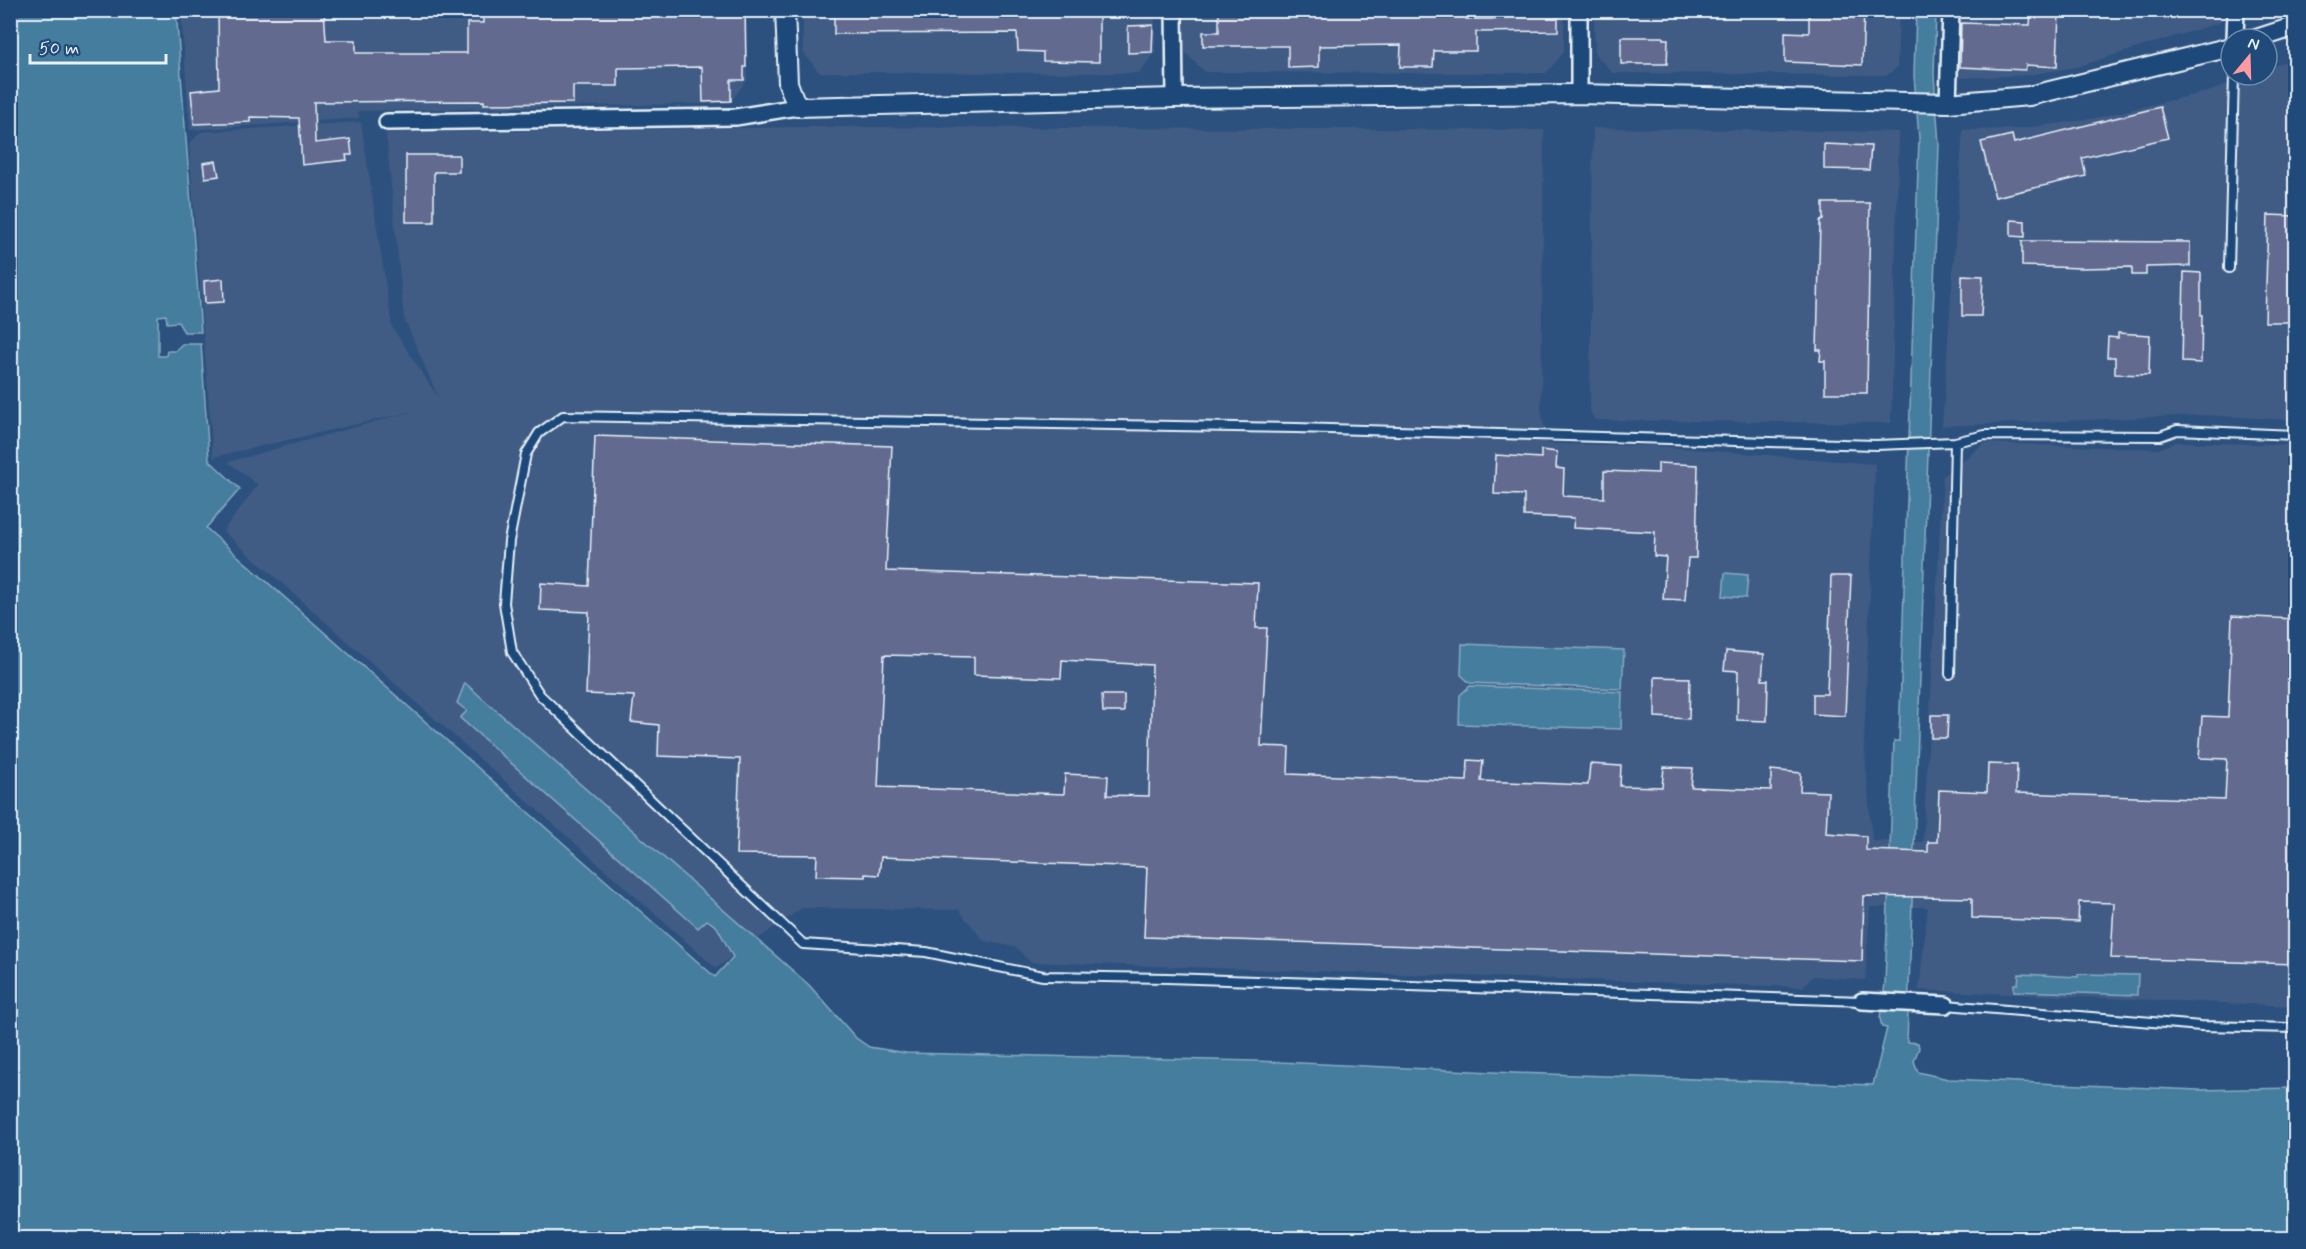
<svg xmlns="http://www.w3.org/2000/svg" width="2306" height="1249" viewBox="0 0 2306 1249" font-family="Mynerve,sans-serif">
	<style>
		.built { fill: #405c85 }
		.water { fill: #447d9e; stroke: #86abc2; stroke-width: 1.5 }
		.building { fill: #636b90; stroke: #e8f1f8; stroke-width: 1.5; fill-rule: evenodd }
		.lines { fill: none; stroke-linecap: round; stroke-linejoin: round }
		.service-casing { stroke: #e8f1f8; stroke-width: 12 }
		.minor-casing { stroke: #e8f1f8; stroke-width: 20 }
		.tertiary-casing { stroke: #e8f1f8; stroke-width: 22 }
		.service { stroke: #1f4a7a; stroke-width: 8 }
		.minor { stroke: #1f4a7a; stroke-width: 15 }
		.tertiary { stroke: #1f4a7a; stroke-width: 18 }
	</style>
	<rect width="100%" height="100%" fill="#2d517e"/>
	<filter id="ink" filterUnits="userSpaceOnUse"><feTurbulence type="fractalNoise" baseFrequency=".0167" numOctaves="2"/><feDisplacementMap in="SourceGraphic" scale="12" xChannelSelector="R" yChannelSelector="G"/><feConvolveMatrix kernelMatrix="1 2 1 2 8 2 1 2 1" color-interpolation-filters="sRGB"/></filter>
	<g filter="url(#ink)">
		<path class="built" d="M 181,11 L 747,11 L 747,80 L 729,103 L 358,111 L 359,118 L 190,130 Z
			M 803,11 L 1155,11 L 1155,52 L 1139,73 L 819,72 L 803,52 Z
			M 1185,11 L 1564,11 L 1564,52 L 1546,73 L 1205,72 L 1185,52 Z
			M 1594,11 L 1899,11 L 1897,68 L 1887,75 L 1613,73 L 1595,54 Z
			M 1960,11 L 2221,11 L 2221,22 L 2076,67 L 2029,75 L 1958,78 Z
			M 2295,57 L 2295,420 L 2201,415 L 1942,426 L 1963,130 L 2018,129 L 2091,119 L 2211,91 L 2251,75 L 2267,75 L 2267,69 Z
			M 361,122 L 392,327 L 439,399 L 404,318 L 386,133 L 812,127 L 1544,130 L 1541,409 L 1547,444 L 1653,446 L 1875,464 L 1864,741 L 1872,841 L 1923,842 L 1943,476 L 1985,443 L 2158,449 L 2176,442 L 2295,445 L 2295,1006 L 1919,990 L 1928,907 L 1870,907 L 1865,980 L 1813,976 L 1802,987 L 1030,962 L 1016,947 L 984,941 L 959,910 L 802,908 L 716,968 L 223,531 L 258,485 L 228,462 L 418,410 L 213,457 L 189,144 L 201,132 Z
			M 1593,128 L 1899,132 L 1891,423 L 1595,420 L 1590,411 Z"/>
		<path class="water" d="M 10,11 L 176,11 L 201,332 L 184,332 L 178,322 L 167,323 L 166,315 L 158,316 L 158,356 L 166,356 L 167,351 L 175,351 L 182,344 L 201,344 L 209,460 L 240,489 L 206,528 L 715,977 L 733,957 L 717,927 L 707,920 L 698,928 L 460,718 L 467,711 L 457,703 L 465,683 L 809,985 L 856,1038 L 869,1047 L 906,1053 L 1255,1061 L 1514,1073 L 1873,1085 L 1887,1028 L 1882,1027 L 1880,1018 L 1885,984 L 1894,741 L 1899,741 L 1919,138 L 1914,75 L 1916,11 L 1936,11 L 1934,74 L 1939,145 L 1907,1042 L 1918,1043 L 1919,1048 L 1914,1061 L 1918,1072 L 1948,1079 L 2198,1090 L 2295,1088 L 2295,1238 L 11,1238 Z
			M 1725,573 L 1748,575 L 1746,598 L 1723,596 Z
			M 1462,644 L 1624,650 L 1622,689 L 1470,683 L 1461,675 Z
			M 1470,686 L 1622,692 L 1621,729 L 1459,724 L 1460,695 Z
			M 2019,974 L 2078,977 L 2078,974 L 2138,975 L 2137,995 L 2014,991 L 2014,984 L 2018,984 Z"/>
		<path class="building" d="M 218,10 L 324,10 L 326,40 L 356,40 L 356,53 L 467,53 L 467,23 L 483,23 L 483,10 L 745,10 L 746,67 L 744,67 L 744,80 L 731,80 L 731,101 L 703,102 L 702,67 L 618,68 L 618,86 L 573,86 L 573,103 L 484,104 L 484,101 L 314,102 L 315,143 L 350,139 L 352,155 L 346,155 L 347,160 L 302,165 L 299,118 L 250,117 L 250,122 L 194,124 L 191,91 L 219,88 Z
			M 834,10 L 1099,10 L 1099,62 L 1043,61 L 1043,52 L 1018,51 L 1017,33 L 834,34 Z
			M 1219,10 L 1466,10 L 1466,19 L 1498,19 L 1498,10 L 1558,10 L 1558,31 L 1476,32 L 1476,51 L 1434,51 L 1433,67 L 1400,67 L 1401,45 L 1319,46 L 1319,67 L 1288,68 L 1288,46 L 1203,46 L 1203,32 L 1219,32 Z
			M 1809,10 L 1864,10 L 1862,65 L 1785,62 L 1785,32 L 1809,33 Z
			M 2031,11 L 2059,11 L 2057,67 L 2026,65 L 2025,70 L 1960,67 L 1961,23 L 2030,25 Z
			M 1153,25 L 1152,52 L 1128,53 L 1128,26 Z
			M 1621,37 L 1663,37 L 1663,39 L 1668,39 L 1667,64 L 1621,64 Z
			M 2160,107 L 2168,138 L 2082,158 L 2086,176 L 1995,197 L 1981,142 L 2012,135 L 2014,143 Z
			M 1824,144 L 1871,146 L 1869,170 L 1824,169 Z
			M 406,155 L 459,155 L 459,172 L 434,172 L 434,222 L 406,222 Z
			M 216,161 L 219,176 L 205,178 L 203,163 Z
			M 1823,203 L 1870,203 L 1867,393 L 1825,393 L 1825,361 L 1820,361 L 1821,350 L 1817,350 L 1820,221 L 1823,220 Z
			M 2268,215 L 2295,216 L 2294,301 L 2295,301 L 2295,322 L 2265,322 Z
			M 2011,220 L 2025,221 L 2025,237 L 2011,236 Z
			M 2022,241 L 2190,242 L 2190,266 L 2146,267 L 2146,275 L 2132,275 L 2132,267 L 2081,268 L 2022,266 Z
			M 2184,272 L 2201,273 L 2201,315 L 2202,315 L 2201,363 L 2182,362 Z
			M 1962,275 L 1983,276 L 1981,316 L 1962,316 Z
			M 223,279 L 224,302 L 205,303 L 204,281 Z
			M 2118,333 L 2150,335 L 2149,375 L 2115,374 L 2115,357 L 2107,357 L 2108,337 L 2118,338 Z
			M 595,436 L 892,446 L 886,571 L 1258,583 L 1256,628 L 1267,628 L 1261,746 L 1289,747 L 1288,774 L 1467,781 L 1468,760 L 1483,761 L 1481,781 L 1588,785 L 1590,764 L 1621,766 L 1620,786 L 1662,787 L 1664,767 L 1693,768 L 1691,787 L 1771,790 L 1771,770 L 1801,773 L 1800,791 L 1828,792 L 1826,833 L 1866,836 L 1866,850 L 1928,852 L 1928,842 L 1937,842 L 1939,790 L 1987,792 L 1988,764 L 2017,765 L 2016,793 L 2225,800 L 2227,759 L 2199,758 L 2202,716 L 2228,717 L 2232,616 L 2295,619 L 2295,964 L 2111,958 L 2114,903 L 2079,902 L 2078,922 L 1972,918 L 1972,898 L 1864,896 L 1862,961 L 1144,937 L 1147,867 L 881,857 L 879,875 L 865,874 L 865,877 L 816,876 L 817,855 L 736,854 L 740,759 L 658,756 L 659,725 L 631,722 L 634,696 L 586,694 L 589,612 L 540,610 L 541,583 L 589,586 ZM 884,655 L 974,657 L 974,675 L 1061,678 L 1062,660 L 1152,665 L 1149,796 L 1107,795 L 1108,776 L 1065,774 L 1064,794 L 878,787 Z
			M 1541,450 L 1557,452 L 1556,468 L 1564,469 L 1563,496 L 1604,498 L 1604,471 L 1658,473 L 1658,463 L 1698,465 L 1696,558 L 1688,558 L 1685,600 L 1663,599 L 1666,557 L 1654,556 L 1655,532 L 1573,528 L 1574,518 L 1524,516 L 1524,495 L 1494,494 L 1496,455 L 1541,458 Z
			M 1831,576 L 1851,576 L 1845,716 L 1813,714 L 1813,694 L 1827,694 Z
			M 1726,651 L 1764,654 L 1762,680 L 1768,680 L 1767,721 L 1737,720 L 1738,671 L 1724,670 Z
			M 1655,677 L 1690,678 L 1689,719 L 1655,717 Z
			M 1102,695 L 1124,695 L 1124,712 L 1103,712 Z
			M 1931,715 L 1948,715 L 1947,738 L 1931,738 Z"/>
		<g class="lines">
			<defs>
				<path id="service" d="M 2229,268 L 2234,75
					M 1950,674 L 1955,442
					M 1862,1001 L 1167,978 L 1043,976 L 926,952 L 803,944 L 540,695 L 512,652 L 504,603 L 509,541 L 526,454 L 539,433 L 563,416 L 1296,428 L 1876,445 L 1955,442 L 1985,435 L 2160,436 L 2177,430 L 2296,435
					M 1946,1005 L 2201,1026 L 2296,1028"/>
				<path id="minor" d="M 1174,10 L 1175,98
					M 2235,39 L 2236,10
					M 1579,94 L 1579,10
					M 1948,103 L 1951,10
					M 387,122 L 736,117 L 797,107
					M 1862,1001 L 1946,1005"/>
				<path id="tertiary" d="M 785,10 L 788,83 L 797,107 L 1175,98 L 1579,94 L 1948,103 L 2029,96 L 2231,47
					M 2256,39 L 2296,26"/>
			</defs>
			<use href="#service" class="service-casing"/>
			<use href="#minor" class="minor-casing"/>
			<use href="#tertiary" class="tertiary-casing"/>
			<use href="#service" class="service"/>
			<use href="#minor" class="minor"/>
			<use href="#tertiary" class="tertiary"/>
		</g>
	</g>
	<rect width="2306" height="1249" fill="none" stroke="#1f4a7a" stroke-width="36"/>
	<rect x="18" y="18" width="2270" height="1213" fill="none" stroke="#e8f1f8" stroke-width="2" filter="url(#ink)"/>
	<g transform="translate(2249 57) rotate(19)"><circle r="28" fill="#1f4a7a" stroke="#6f8dac" stroke-width="1.5"/>
	<path d="M0-4.5L10 22L0 15L-10 22Z" fill="#ff9aa2"/>
	<text y="-9" font-size="16" font-weight="bold" text-anchor="middle" fill="#e8f1f8">N</text>
	</g>
	<path d="M30 54v9h136v-9" fill="none" stroke="#e8f1f8" stroke-width="3"/>
	<text x="39" y="54" font-size="18" fill="#e8f1f8" stroke="#1f4a7a" stroke-width="4.5" paint-order="stroke">50 m</text>
</svg>
